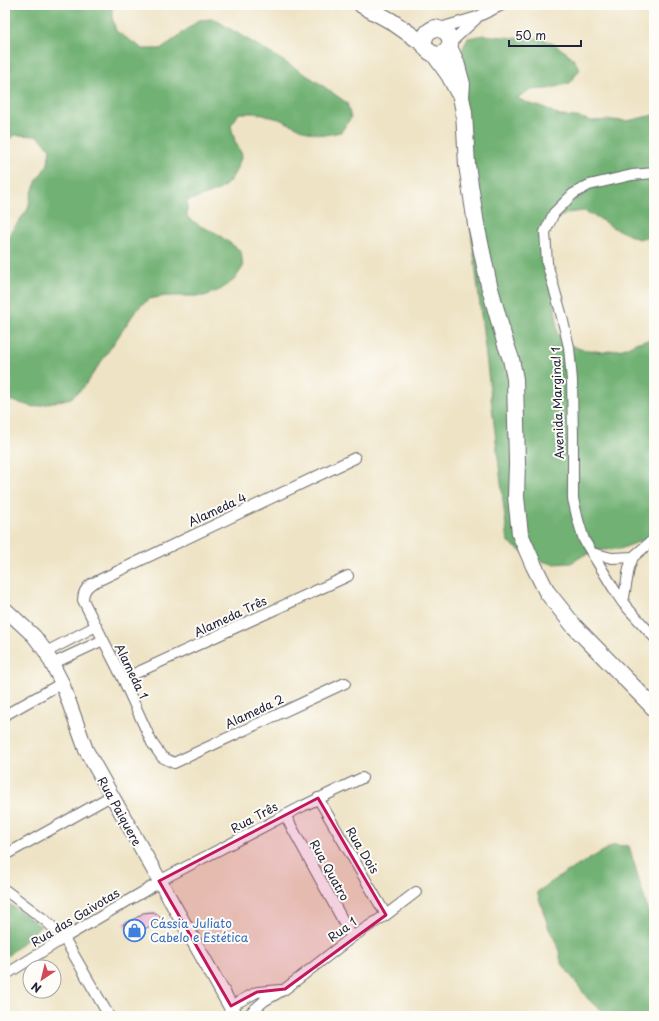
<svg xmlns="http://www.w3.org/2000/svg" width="659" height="1021" viewBox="0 0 659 1021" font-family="'Playpen Sans',sans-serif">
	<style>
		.forest { fill: #71b173; stroke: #4a6a57 }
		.building { fill: #eba4ca }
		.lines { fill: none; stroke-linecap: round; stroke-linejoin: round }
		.street-casing { stroke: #69666b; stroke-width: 12 }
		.secondary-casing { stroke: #69666b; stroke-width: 16 }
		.primary-casing { stroke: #69666b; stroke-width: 18 }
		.street { stroke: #fff; stroke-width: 10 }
		.secondary { stroke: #fff; stroke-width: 14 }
		.primary { stroke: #fff; stroke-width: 16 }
		.marked { fill: #c2185b; fill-opacity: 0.2; stroke: #c2185b; stroke-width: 3; stroke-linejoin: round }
		.labels { text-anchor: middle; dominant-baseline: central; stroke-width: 4; stroke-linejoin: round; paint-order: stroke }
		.street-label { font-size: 12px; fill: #22223b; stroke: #fdfcf7 }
		.shop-label { font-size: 12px; fill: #366cbe; stroke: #fdfcf7; text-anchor: start }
	</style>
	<rect width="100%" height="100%" fill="#fdfcf7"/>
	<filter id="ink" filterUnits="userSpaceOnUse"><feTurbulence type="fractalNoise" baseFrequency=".025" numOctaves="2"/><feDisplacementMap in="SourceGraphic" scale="8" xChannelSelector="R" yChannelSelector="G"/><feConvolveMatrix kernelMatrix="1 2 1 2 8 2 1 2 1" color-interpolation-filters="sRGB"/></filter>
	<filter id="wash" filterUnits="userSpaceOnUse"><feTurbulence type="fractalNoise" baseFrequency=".012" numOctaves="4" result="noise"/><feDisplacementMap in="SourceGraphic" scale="16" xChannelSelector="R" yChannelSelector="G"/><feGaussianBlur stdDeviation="0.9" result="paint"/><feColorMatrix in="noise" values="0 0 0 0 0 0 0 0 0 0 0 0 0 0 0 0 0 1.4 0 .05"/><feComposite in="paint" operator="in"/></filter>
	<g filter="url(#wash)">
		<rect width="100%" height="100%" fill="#eee3c5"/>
		<path class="forest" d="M 5,5 L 112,5 L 112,17 L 116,31 L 143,49 L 160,49 L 172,41 L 199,20 L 214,19 L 316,81 L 347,103 L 351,118 L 341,132 L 325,135 L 308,132 L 279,119 L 255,113 L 239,113 L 231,126 L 235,141 L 242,155 C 230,191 221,190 187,201 L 187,217 L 200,226 L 216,233 L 241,251 L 243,267 L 234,280 L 220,290 L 204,296 L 166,296 L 149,299 L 137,309 L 84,387 L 71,398 L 34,407 L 5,399 L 5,240 L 28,209 L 31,195 L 37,180 L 48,164 L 50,149 L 38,136 L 15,135 L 5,142 Z
			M 484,35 L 523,39 L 542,38 L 557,46 L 571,56 L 580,69 L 570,83 L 548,89 L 529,90 L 517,98 L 530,104 L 545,108 L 560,116 L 577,117 L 592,121 L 611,120 L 627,121 L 654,115 L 654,235 L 638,239 L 612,227 L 597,217 L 584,211 L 568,213 L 551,222 L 545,236 L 556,314 L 557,333 L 566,343 L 580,349 L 603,352 L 623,349 L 638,342 L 654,339 L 654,536 L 620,549 L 602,550 L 584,555 L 571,563 L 553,564 L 538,560 L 525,554 L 508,542 L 463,162 L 460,54 L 468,38 Z
			M 614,845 L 629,846 L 654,931 L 654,1016 L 607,1016 L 588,999 L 561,962 L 558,946 L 549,929 L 537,892 L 565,873 Z
			M 5,901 L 41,926 L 5,958 Z"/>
		<g id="blocks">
			<path class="building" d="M 153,912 L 159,915 L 161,920 L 132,936 L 123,924 L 136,918 L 143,913 Z"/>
		</g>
	</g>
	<g filter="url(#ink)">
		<use href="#blocks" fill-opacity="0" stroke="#69666b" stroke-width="1"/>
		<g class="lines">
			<defs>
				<path id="street" d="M 440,28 L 477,17 L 502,5
					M 450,43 L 476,19
					M 654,173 L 632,175 L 589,185 L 573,194 L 554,213 L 545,232 L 547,263 L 561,313 L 569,347 L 572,381 L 573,438 L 573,499 L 578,520 L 584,540 L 617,594 L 623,603 L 654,637
					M 592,553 L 612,558 L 633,557 L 654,539
					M 623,603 L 629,568 L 633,557
					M 46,652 L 96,626
					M 52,664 L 103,640
					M 123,679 L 348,576
					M 345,683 L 174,763 L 162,757 L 152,743 L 123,679 L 83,600 C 83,592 86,588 91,584 L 355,458
					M 5,715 L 62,683
					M 318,798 L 386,915
					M 285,815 L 352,937
					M 5,855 L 111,796
					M 159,881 L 303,806 L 362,778
					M 5,890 L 46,921 L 64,938 L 109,1016
					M 5,975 L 64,938 L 160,882
					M 231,1006 L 257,992 L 281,990
					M 247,1016 L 264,1001 L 285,989 L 352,937 L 386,915 L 416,892"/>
				<path id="secondary" d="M 5,609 L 34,636 L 46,652 L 62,683 L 86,750 L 236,1016"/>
				<path id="primary" d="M 362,5 L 391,21 L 424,44 C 433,66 462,49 445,31 L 435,28 C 427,31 424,36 424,44
					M 449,47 L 456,62 L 462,84 L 461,97 L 464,112 L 467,165 L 476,224 L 489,285 L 505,342 L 511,359 L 515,379 L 517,463 L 516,497 L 520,534 L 534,566 L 547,592 L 574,626 L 654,708
					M 434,54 L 449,75 L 458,92"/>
			</defs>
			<use href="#street" class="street-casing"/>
			<use href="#secondary" class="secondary-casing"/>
			<use href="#primary" class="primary-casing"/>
			<use href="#street" class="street"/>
			<use href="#secondary" class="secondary"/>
			<use href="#primary" class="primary"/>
		</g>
	</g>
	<path class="marked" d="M 318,798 L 386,915 L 285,989 L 257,992 L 231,1006 L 159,881 Z"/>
	<defs>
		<symbol id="shop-ring" viewBox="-11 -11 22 22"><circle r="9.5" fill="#fdfcf7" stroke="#3f7fe0" stroke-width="1.5"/><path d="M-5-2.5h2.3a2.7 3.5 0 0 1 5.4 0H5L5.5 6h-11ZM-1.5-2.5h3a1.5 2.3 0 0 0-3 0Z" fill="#3f7fe0"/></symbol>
	</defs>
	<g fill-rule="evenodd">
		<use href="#shop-ring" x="122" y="918" width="25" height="25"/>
	</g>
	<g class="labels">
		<g class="street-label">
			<text transform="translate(557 403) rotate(-92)">Avenida Marginal 1</text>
			<text transform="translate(217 509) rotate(-25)">Alameda 4</text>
			<text transform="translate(230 616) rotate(-25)">Alameda Três</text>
			<text transform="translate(132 671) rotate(64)">Alameda 1</text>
			<text transform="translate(254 711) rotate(-25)">Alameda 2</text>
			<text transform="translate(120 811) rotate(61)">Rua Paiquere</text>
			<text transform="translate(254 817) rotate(-28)">Rua Três</text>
			<text transform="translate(363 850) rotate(59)">Rua Dois</text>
			<text transform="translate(330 870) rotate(61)">Rua Quatro</text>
			<text transform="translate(75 917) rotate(-31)">Rua das Gaivotas</text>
			<text transform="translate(342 929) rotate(-36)">Rua 1</text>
		</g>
		<g class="shop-label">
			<text x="150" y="923">Cássia Juliato<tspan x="150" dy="14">Cabelo e Estética</tspan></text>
		</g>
	</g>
	<rect width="659" height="1021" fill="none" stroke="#fdfcf7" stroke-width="20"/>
	<g transform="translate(42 979) rotate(215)"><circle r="19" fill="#fdfcf7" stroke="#a5a5ac"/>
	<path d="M0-3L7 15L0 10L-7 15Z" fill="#d1495b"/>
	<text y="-6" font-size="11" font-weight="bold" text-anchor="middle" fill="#22223b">N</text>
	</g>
	<path d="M509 40v6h72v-6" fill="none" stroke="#22223b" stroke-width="2"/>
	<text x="515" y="40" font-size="12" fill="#22223b" stroke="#fdfcf7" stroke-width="3" paint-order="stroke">50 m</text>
</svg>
